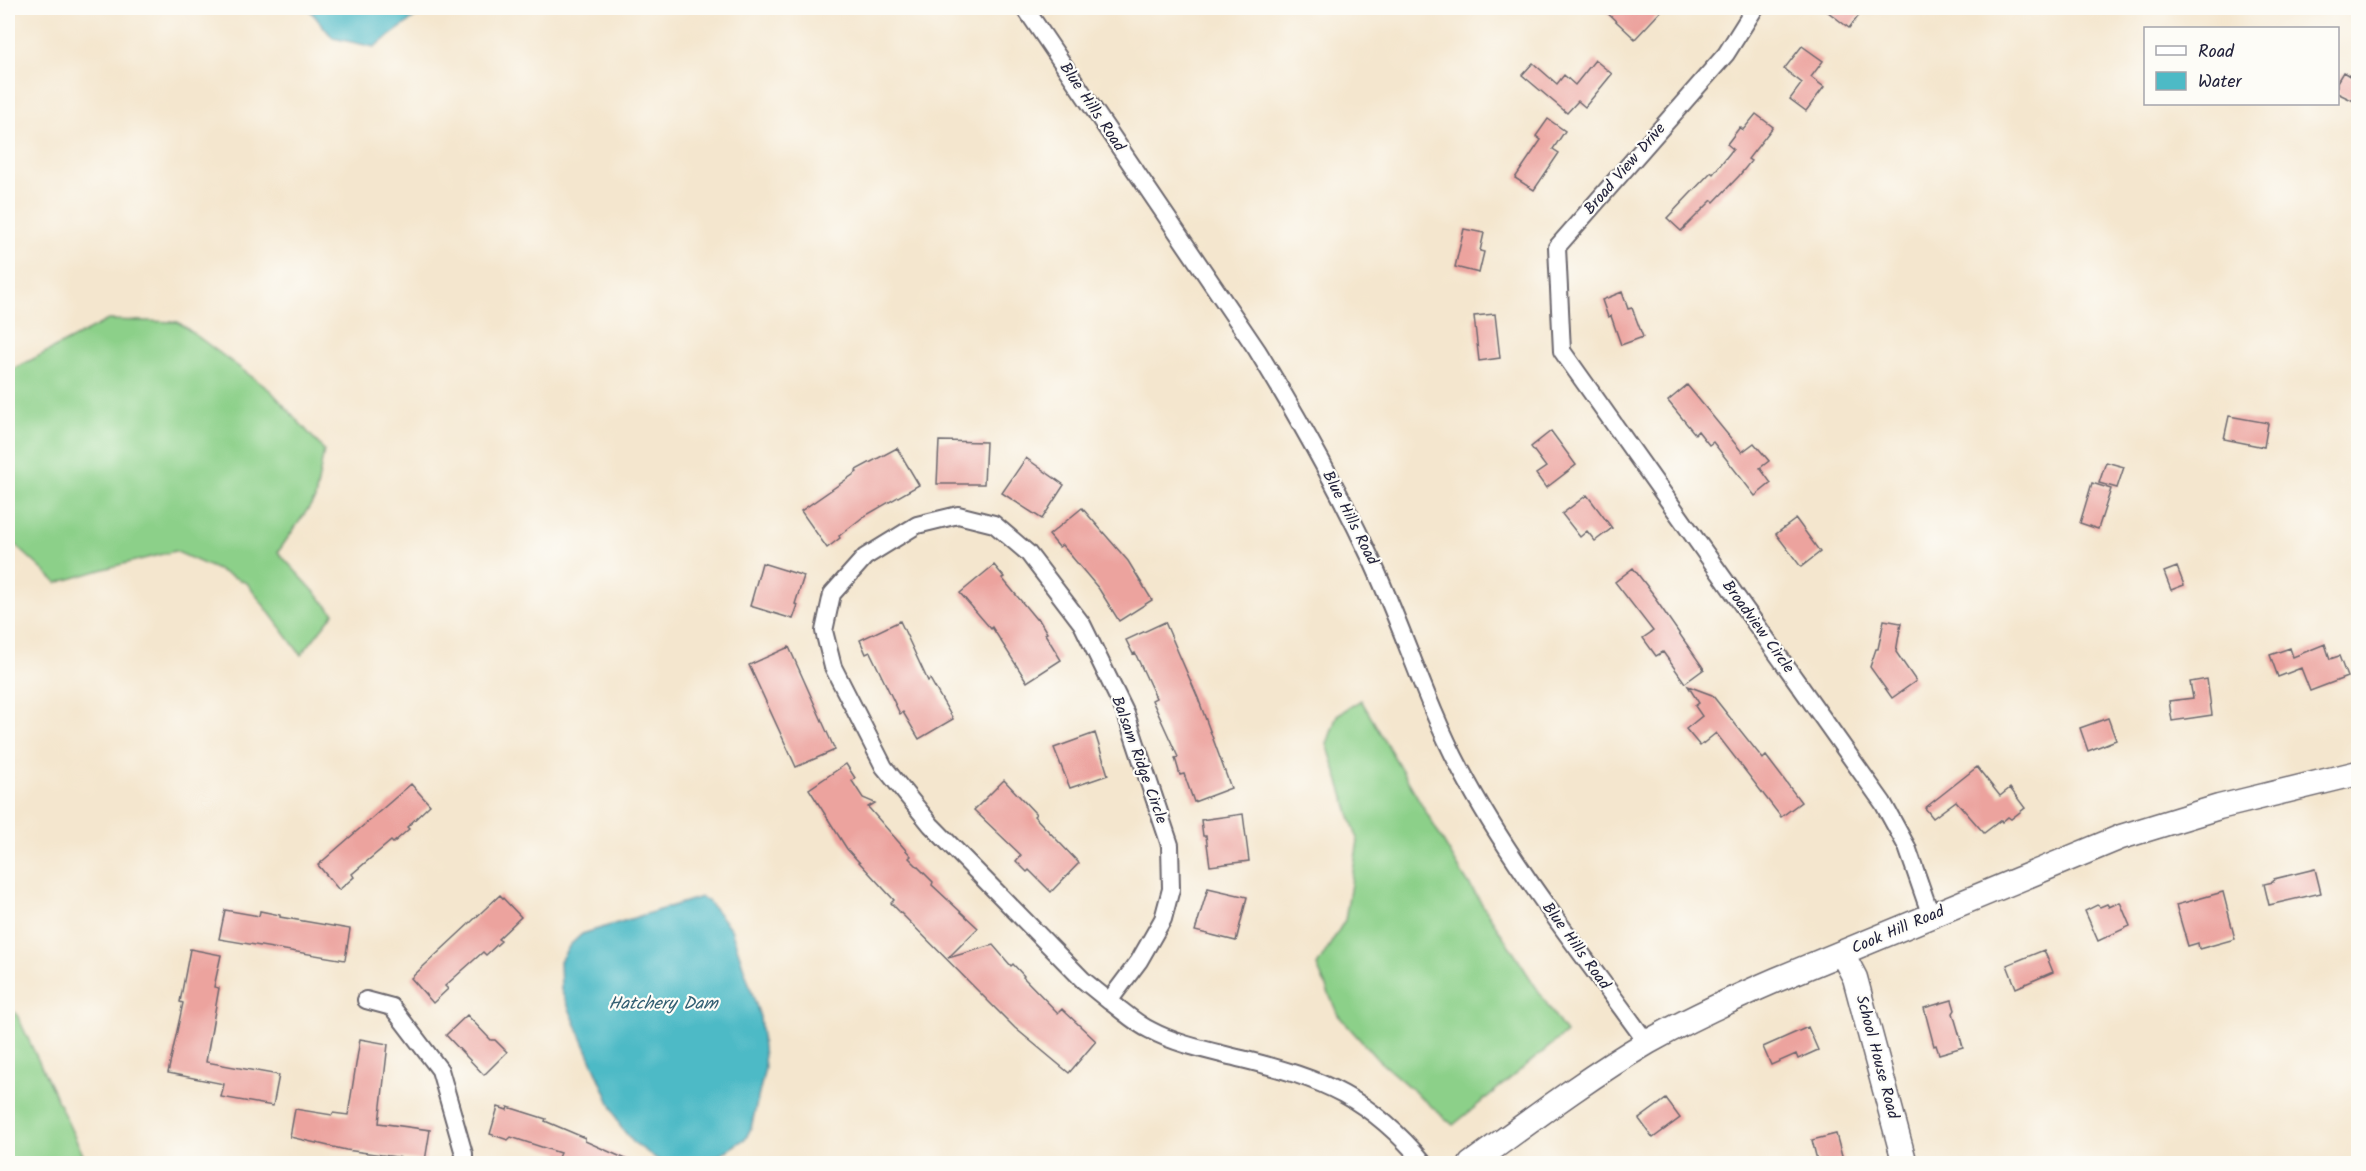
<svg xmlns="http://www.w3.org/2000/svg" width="2366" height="1171" viewBox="0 0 2366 1171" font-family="Kalam,sans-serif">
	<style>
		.grass { fill: #8cd089; stroke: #577962; stroke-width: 1.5 }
		.water { fill: #4dbac6; stroke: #386e80; stroke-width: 1.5 }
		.building { fill: #eca39e }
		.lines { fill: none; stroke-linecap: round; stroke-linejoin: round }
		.street-casing { stroke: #6c676e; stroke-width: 20 }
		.secondary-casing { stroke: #6c676e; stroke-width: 27 }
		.street { stroke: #fff; stroke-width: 16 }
		.secondary { stroke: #fff; stroke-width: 24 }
		.labels { text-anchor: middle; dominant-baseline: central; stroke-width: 4.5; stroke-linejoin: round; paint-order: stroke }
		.street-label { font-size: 16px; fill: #22223b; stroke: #fdfcf7 }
		.water-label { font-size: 18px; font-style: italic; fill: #335f73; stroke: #fdfcf7 }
	</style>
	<rect width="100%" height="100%" fill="#fdfcf7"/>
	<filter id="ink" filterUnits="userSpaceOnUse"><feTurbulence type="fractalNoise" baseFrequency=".0167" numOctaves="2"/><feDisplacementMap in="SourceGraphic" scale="12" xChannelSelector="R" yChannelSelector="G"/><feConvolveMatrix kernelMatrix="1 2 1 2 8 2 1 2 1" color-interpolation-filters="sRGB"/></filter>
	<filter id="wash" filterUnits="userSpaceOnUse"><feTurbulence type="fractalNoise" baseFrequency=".008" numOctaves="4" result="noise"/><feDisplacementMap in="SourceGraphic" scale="24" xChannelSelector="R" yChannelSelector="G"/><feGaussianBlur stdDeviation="1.35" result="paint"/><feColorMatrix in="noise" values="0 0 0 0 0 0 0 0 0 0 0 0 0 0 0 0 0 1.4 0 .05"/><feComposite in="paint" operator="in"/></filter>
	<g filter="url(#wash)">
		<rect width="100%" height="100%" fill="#f4e6ce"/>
		<path class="grass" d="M 108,320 L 178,322 L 271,391 L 324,450 L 315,499 L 278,552 L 334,613 L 301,655 L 247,583 L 175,551 L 111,567 L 57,583 L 8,538 L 8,372 Z
			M 1361,700 L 1461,872 L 1566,1033 L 1453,1125 L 1378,1060 L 1338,1015 L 1317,966 L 1345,920 L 1358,841 L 1327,744 L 1337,715 Z
			M 8,1010 L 16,1013 L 87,1163 L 8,1163 Z"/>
		<path class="water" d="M 308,8 L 428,8 L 374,47 L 333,38 Z
			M 701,897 L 708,901 L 731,929 L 760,1017 L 765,1068 L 751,1128 L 746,1138 L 720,1155 L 688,1163 L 664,1164 L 633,1142 L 620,1126 L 561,990 L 560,961 L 570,945 L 582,934 Z"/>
		<g id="blocks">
			<path class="building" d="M 1602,8 L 1664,8 L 1635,39 Z
				M 1823,8 L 1865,8 L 1849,28 Z
				M 1802,46 L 1823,61 L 1811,77 L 1824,87 L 1806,111 L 1790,99 L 1802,83 L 1784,69 Z
				M 1595,60 L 1612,74 L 1585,107 L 1578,101 L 1567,113 L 1522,75 L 1533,63 L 1557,84 L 1564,75 L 1575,85 Z
				M 2343,72 L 2358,81 L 2358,103 L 2337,93 L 2337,82 Z
				M 1756,114 L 1773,127 L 1748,159 L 1751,161 L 1739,176 L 1714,202 L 1712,200 L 1681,231 L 1667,218 L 1711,172 L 1713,174 L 1733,149 L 1727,144 L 1740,127 L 1743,130 Z
				M 1548,119 L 1565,131 L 1553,149 L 1559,153 L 1534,190 L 1515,178 L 1541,140 L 1536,136 Z
				M 1464,229 L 1484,233 L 1480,251 L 1484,252 L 1479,273 L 1455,267 Z
				M 1622,292 L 1628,309 L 1632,308 L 1643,337 L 1621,345 L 1611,316 L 1608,317 L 1602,300 Z
				M 1495,314 L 1500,358 L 1479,361 L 1474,316 Z
				M 1687,385 L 1742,452 L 1754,443 L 1769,461 L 1760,468 L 1771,483 L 1755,496 L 1713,442 L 1709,445 L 1698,431 L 1695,434 L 1668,401 Z
				M 2229,416 L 2268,423 L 2264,447 L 2224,439 Z
				M 1551,431 L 1576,465 L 1546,488 L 1536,474 L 1546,467 L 1531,447 Z
				M 939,441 L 986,442 L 984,484 L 937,484 Z
				M 897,448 L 919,485 L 863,517 L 839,536 L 840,538 L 827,548 L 801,511 L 857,472 L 856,470 Z
				M 1026,458 L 1064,485 L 1042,519 L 1002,493 Z
				M 2106,462 L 2124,467 L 2117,488 L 2099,483 Z
				M 2092,483 L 2111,489 L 2098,529 L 2080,523 Z
				M 1587,495 L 1612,528 L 1595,541 L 1587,531 L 1580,537 L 1562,514 Z
				M 1082,508 L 1128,561 L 1152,600 L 1119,621 L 1099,589 L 1062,545 L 1059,547 L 1049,535 Z
				M 1796,519 L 1820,552 L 1801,567 L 1776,534 Z
				M 762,563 L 804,576 L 795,604 L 798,605 L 793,619 L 750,606 Z
				M 994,565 L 1004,577 L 1002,578 L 1036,619 L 1038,618 L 1047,633 L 1045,634 L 1061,660 L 1027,682 L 992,627 L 991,629 L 960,593 Z
				M 2177,567 L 2184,585 L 2171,590 L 2164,572 Z
				M 1633,568 L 1657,599 L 1656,600 L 1704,669 L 1685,683 L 1663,652 L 1656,656 L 1643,638 L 1653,631 L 1615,582 Z
				M 1884,620 L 1901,623 L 1896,652 L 1916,681 L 1892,698 L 1870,667 L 1876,649 L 1878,649 Z
				M 900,621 L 928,681 L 930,679 L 953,719 L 919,739 L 903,712 L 900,714 L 870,652 L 866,654 L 860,640 Z
				M 1165,622 L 1198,698 L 1231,788 L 1194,802 L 1184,774 L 1180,775 L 1175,758 L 1178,757 L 1152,700 L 1156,698 L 1135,653 L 1133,654 L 1126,640 Z
				M 2325,644 L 2330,659 L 2339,656 L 2347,677 L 2310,691 L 2301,668 L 2278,677 L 2270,655 L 2290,648 L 2293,657 Z
				M 789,647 L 835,750 L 796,767 L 749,665 Z
				M 2207,679 L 2212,715 L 2172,721 L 2169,701 L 2193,698 L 2190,682 Z
				M 1688,686 L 1712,695 L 1763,759 L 1766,756 L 1801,802 L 1781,817 L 1716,733 L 1700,746 L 1686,729 L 1702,716 L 1695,706 L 1699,703 Z
				M 2108,718 L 2116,740 L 2088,751 L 2080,728 Z
				M 1095,733 L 1108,775 L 1070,788 L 1054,748 Z
				M 846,764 L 855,778 L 852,781 L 863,798 L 875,803 L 868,807 L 911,856 L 909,858 L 933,882 L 932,885 L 978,928 L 948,958 L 993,945 L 1011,966 L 1013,964 L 1024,976 L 1023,977 L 1058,1013 L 1062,1009 L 1096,1041 L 1069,1073 L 1015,1028 L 993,1006 L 891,903 L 894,900 L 847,849 L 809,789 Z
				M 1977,767 L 2000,796 L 2010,788 L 2025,808 L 2011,819 L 2008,817 L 2002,822 L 2001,820 L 1984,833 L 1956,801 L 1933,818 L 1925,808 Z
				M 1004,780 L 1036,814 L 1034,816 L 1079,863 L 1051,892 L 1029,870 L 1027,872 L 1016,861 L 1021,855 L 974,810 Z
				M 411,784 L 430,805 L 407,827 L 409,829 L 393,843 L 391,841 L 352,874 L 354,877 L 339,890 L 318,865 Z
				M 1243,814 L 1249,861 L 1210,866 L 1206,836 L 1203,836 L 1201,820 Z
				M 2315,869 L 2321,893 L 2269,905 L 2264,884 L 2273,882 L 2274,879 Z
				M 1208,888 L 1247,897 L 1236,941 L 1195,931 Z
				M 2223,892 L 2235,939 L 2199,949 L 2198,943 L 2188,946 L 2176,905 Z
				M 500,895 L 521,917 L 498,939 L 501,941 L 486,955 L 483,952 L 445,986 L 448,989 L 433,1003 L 411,978 Z
				M 2120,902 L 2130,926 L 2098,941 L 2085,911 L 2097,905 L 2100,907 L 2107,904 L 2109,907 Z
				M 225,910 L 259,916 L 260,911 L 280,915 L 280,917 L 350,929 L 345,960 L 219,939 Z
				M 190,949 L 221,955 L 214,987 L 219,988 L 206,1062 L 279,1075 L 273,1106 L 221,1097 L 224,1084 L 168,1073 L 183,1003 L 180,1002 Z
				M 2044,950 L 2053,972 L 2016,988 L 2007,965 Z
				M 1952,1000 L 1955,1010 L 1953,1013 L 1963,1047 L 1939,1054 L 1936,1045 L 1934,1046 L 1924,1008 Z
				M 467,1015 L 491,1040 L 495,1040 L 507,1052 L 484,1075 L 446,1035 Z
				M 1808,1027 L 1818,1050 L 1798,1059 L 1796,1054 L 1771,1065 L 1763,1047 Z
				M 360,1039 L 388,1044 L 379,1123 L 430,1130 L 425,1161 L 346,1150 L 290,1137 L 295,1109 L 332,1115 L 333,1113 L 348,1115 Z
				M 1666,1099 L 1680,1118 L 1653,1138 L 1639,1119 Z
				M 498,1107 L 507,1110 L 508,1107 L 546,1119 L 545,1121 L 585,1138 L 585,1141 L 637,1164 L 555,1164 L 560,1153 L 511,1137 L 508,1140 L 490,1134 Z
				M 1836,1134 L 1844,1164 L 1818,1164 L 1812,1140 Z"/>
		</g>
	</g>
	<g filter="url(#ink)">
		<use href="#blocks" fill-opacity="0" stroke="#6c676e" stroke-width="1.5"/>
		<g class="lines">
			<defs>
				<path id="street" d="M 1025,8 L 1257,350 C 1298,417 1337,486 1370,557 C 1403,627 1425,702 1461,770 C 1512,867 1583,954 1647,1043
					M 1755,8 L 1726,54 L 1557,247 L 1562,351 L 1883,803 L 1907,847 L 1931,916
					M 958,515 L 994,524 L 1028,553 L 1082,624 L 1126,714 L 1170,845 L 1171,889 L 1163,919 L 1139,961 L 1109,1001 L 1083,980 L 931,825 L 884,767 L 833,667 L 824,631 L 832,594 L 865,557 L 917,525 Z
					M 366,1000 L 392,1007 L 440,1070 L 464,1154 L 464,1164
					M 1109,1001 C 1122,1010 1135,1023 1150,1030 C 1178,1045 1211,1051 1242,1059 C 1324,1079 1370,1098 1425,1164"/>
				<path id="secondary" d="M 1842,953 L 1855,978 L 1905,1164
					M 1471,1164 C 1529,1122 1587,1078 1648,1042 C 1689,1019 1732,999 1776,980 L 2121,837 L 2219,807 L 2358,773"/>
			</defs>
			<use href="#street" class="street-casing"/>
			<use href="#secondary" class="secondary-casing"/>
			<use href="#street" class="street"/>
			<use href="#secondary" class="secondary"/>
		</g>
	</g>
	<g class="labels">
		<g class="street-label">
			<text transform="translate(1092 107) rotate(56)">Blue Hills Road</text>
			<text transform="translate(1625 169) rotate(-49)">Broad View Drive</text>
			<text transform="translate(1350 518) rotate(63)">Blue Hills Road</text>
			<text transform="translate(1758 627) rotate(54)">Broadview Circle</text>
			<text transform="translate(1139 760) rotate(70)">Balsam Ridge Circle</text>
			<text transform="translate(1898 930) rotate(-23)">Cook Hill Road</text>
			<text transform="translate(1576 946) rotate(54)">Blue Hills Road</text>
			<text transform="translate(1877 1057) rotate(75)">School House Road</text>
		</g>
		<g class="water-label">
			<text x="663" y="1004">Hatchery Dam</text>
		</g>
	</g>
	<rect width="2366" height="1171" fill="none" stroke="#fdfcf7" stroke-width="30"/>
	<rect x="2144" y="27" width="195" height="78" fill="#fdfcf7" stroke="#a5a5ac" stroke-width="1.5"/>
	<rect x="2156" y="46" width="30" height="9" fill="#ffffff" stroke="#a5a5ac" stroke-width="1.5"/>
	<text x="2198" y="57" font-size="18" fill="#22223b">Road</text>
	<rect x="2156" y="72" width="30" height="18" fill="#4dbac6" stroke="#a5a5ac" stroke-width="1.5"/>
	<text x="2198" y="87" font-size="18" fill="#22223b">Water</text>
</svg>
